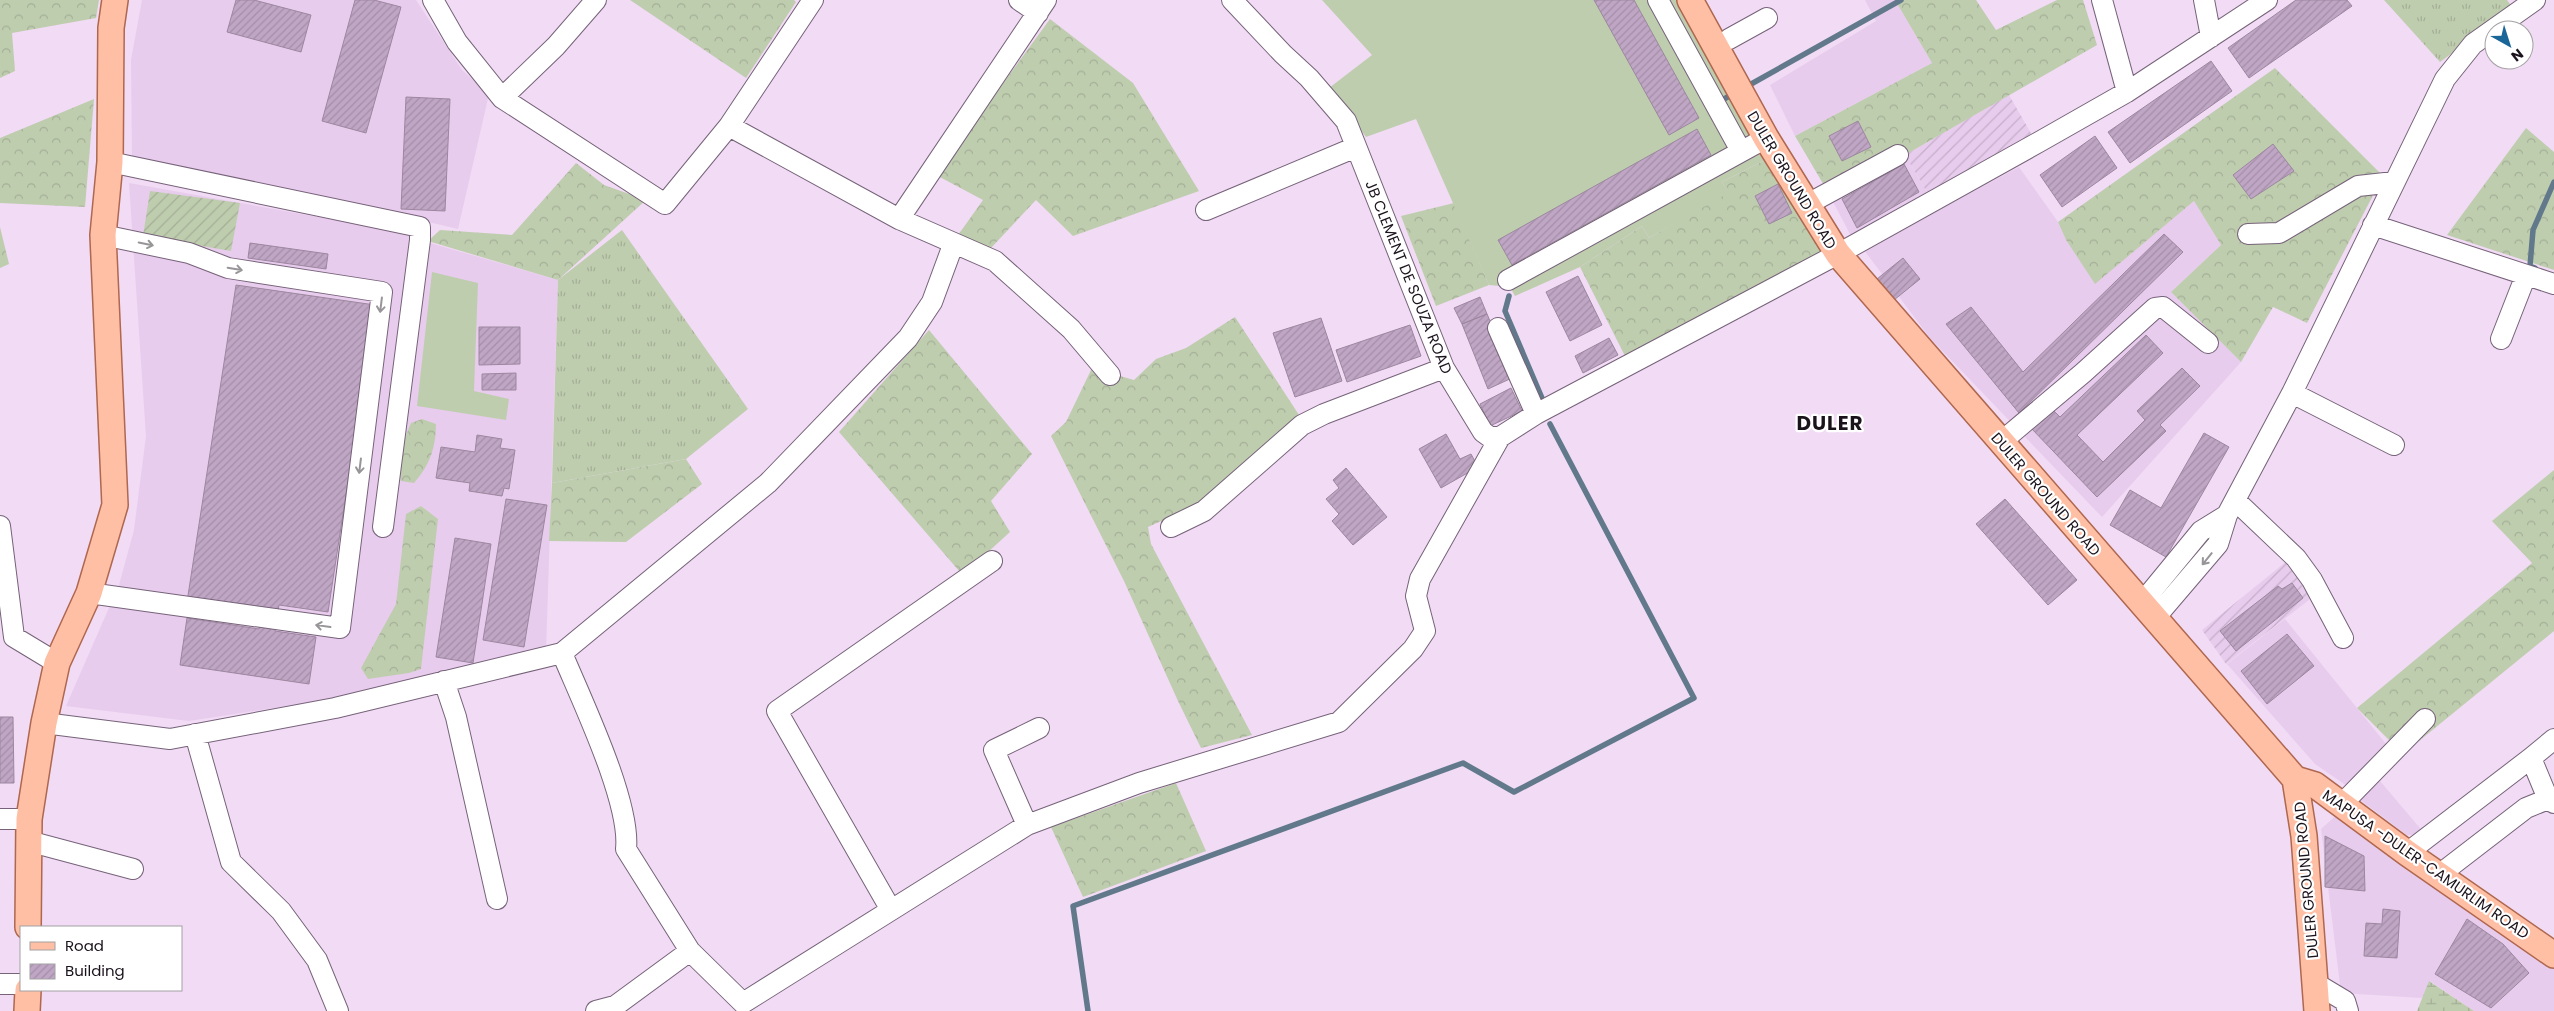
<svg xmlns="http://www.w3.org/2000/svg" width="2554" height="1011" viewBox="0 0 2554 1011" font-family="Poppins,sans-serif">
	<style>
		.built { fill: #e8cced }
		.industrial { fill: url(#industrial-furrows) }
		.grass { fill: url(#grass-tufts) }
		.forest { fill: url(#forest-crowns) }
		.wetland { fill: url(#wetland-marsh) }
		.garden { fill: url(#garden-furrows) }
		.pitch { fill: #bfcdaf }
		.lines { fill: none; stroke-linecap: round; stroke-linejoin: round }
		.stream { stroke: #61798b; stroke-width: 5.5 }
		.building { fill: url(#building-hatch); stroke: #9c879f }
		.minor-casing { stroke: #766279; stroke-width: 22 }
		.major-casing { stroke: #af674e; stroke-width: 28 }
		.minor { stroke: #fff; stroke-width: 20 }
		.major { stroke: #febfa5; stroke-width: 25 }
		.oneway { stroke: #989599 }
		.labels { text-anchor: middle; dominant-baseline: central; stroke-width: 4.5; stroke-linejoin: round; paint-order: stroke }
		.street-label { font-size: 15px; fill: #1b131c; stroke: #fff }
		.district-label { font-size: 20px; font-weight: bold; letter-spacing: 1px; fill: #1b131c; stroke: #fff }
	</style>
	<defs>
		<pattern id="industrial-furrows" width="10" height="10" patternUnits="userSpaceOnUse" patternTransform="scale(1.25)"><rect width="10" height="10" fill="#e8cced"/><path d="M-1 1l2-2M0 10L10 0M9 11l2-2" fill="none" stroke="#c6aecb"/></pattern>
		<pattern id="grass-tufts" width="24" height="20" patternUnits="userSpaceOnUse" patternTransform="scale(1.25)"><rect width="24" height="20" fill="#bfcdaf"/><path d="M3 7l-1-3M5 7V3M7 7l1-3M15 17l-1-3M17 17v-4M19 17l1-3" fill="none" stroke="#a4af96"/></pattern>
		<pattern id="forest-crowns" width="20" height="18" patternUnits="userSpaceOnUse" patternTransform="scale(1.25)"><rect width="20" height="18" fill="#bfcdaf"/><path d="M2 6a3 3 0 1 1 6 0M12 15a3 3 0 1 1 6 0" fill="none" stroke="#a4af96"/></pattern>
		<pattern id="wetland-marsh" width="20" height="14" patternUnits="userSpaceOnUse" patternTransform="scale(1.25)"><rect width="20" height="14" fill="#bfcdaf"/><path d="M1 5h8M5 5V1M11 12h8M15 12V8" fill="none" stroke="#a4af96"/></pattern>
		<pattern id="garden-furrows" width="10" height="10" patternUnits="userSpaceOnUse" patternTransform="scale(1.25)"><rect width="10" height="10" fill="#bfcdaf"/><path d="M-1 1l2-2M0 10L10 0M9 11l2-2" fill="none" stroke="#a4af96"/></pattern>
		<pattern id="building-hatch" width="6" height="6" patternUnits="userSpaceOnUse" patternTransform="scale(1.25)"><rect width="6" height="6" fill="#c0a6c5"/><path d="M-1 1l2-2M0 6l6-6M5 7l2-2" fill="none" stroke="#a48ea9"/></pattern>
	</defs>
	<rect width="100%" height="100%" fill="#f1dbf5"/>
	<path class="built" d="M 142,0 L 416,0 L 462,70 L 489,94 L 458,229 L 246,179 L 132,159 L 131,60 Z
		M 1865,0 L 1895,0 L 1932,63 L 1795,136 L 1770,85 L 1876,21 Z
		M 1905,155 L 1928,194 L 1851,236 L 1830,196 Z
		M 2019,167 L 2058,222 L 2066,240 L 2095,283 L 2194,201 L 2221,245 L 2171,292 L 2241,362 L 2102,517 L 1930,338 L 1864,250 Z
		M 129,183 L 402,232 L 420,240 L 558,280 L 546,651 L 339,698 L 189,721 L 66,706 L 119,585 L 134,530 L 146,436 Z
		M 2285,619 L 2386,744 L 2347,786 L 2315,764 L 2227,664 Z
		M 2380,781 L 2425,834 L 2407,835 L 2359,799 Z
		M 2340,812 L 2554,963 L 2554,1011 L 2474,1011 L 2430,981 L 2422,998 L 2341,993 L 2321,829 Z"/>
	<path class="industrial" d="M 2009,95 L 2032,135 L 1928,194 L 1905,155 Z
		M 2288,560 L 2314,596 L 2226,664 L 2202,630 Z"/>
	<path class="grass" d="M 2384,0 L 2507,0 L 2513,8 L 2440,62 Z
		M 622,230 L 748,409 L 686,459 L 552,483 L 558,280 Z"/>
	<path class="forest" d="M 0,0 L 99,0 L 96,18 L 12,33 L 15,71 L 0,78 Z
		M 630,0 L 794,0 L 796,2 L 746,78 Z
		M 1895,0 L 1976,0 L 1996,30 L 2057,0 L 2083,0 L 2097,45 L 1905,155 L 1900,145 L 1825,187 L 1795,136 L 1932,63 Z
		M 1050,19 L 1133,83 L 1199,191 L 1073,236 L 1036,200 L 991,248 L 956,238 L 983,200 L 936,175 Z
		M 2275,68 L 2383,176 L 2307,323 L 2273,307 L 2241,362 L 2171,292 L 2221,245 L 2194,201 L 2095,284 L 2066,240 L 2058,222 Z
		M 94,99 L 85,207 L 0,203 L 0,138 Z
		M 2526,128 L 2554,152 L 2554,270 L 2447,235 Z
		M 1765,160 L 1823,255 L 1626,358 L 1580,267 L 1642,226 L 1649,238 L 1727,192 L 1722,182 Z
		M 576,163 L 604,185 L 646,200 L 558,280 L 428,241 L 440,230 L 512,235 Z
		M 1454,203 L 1489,285 L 1436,306 L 1401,216 Z
		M 0,227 L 9,264 L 0,268 Z
		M 1235,317 L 1301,418 L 1197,505 L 1148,527 L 1151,544 L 1252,735 L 1201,748 L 1178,701 L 1124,581 L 1051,436 L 1066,422 L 1092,368 L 1134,380 L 1156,359 L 1186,348 Z
		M 929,330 L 1032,454 L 991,501 L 1010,532 L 987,553 L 960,572 L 839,432 Z
		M 422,419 L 436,424 C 436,447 430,465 414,483 L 401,481 C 399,458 402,443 411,423 Z
		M 686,459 L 702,484 L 626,542 L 549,541 L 552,483 Z
		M 2554,470 L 2554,631 L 2403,754 L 2357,708 L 2532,563 L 2492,521 Z
		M 421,506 L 438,519 L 421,669 L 409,673 L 368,679 L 361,668 L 396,604 L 406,514 Z
		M 1176,783 L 1206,851 L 1083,897 L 1051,827 Z"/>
	<path class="wetland" d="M 2429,981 L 2474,1011 L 2417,1011 Z"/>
	<path class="garden" d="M 150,191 L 240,203 L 231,251 L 143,236 Z"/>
	<path class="pitch" d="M 1322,0 L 1677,0 L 1765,160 L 1722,182 L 1728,193 L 1649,238 L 1642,226 L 1580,267 L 1515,296 L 1510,287 L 1489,285 L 1416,119 L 1366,137 L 1329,88 L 1372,55 Z
		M 432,272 L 478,283 L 474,391 L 509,399 L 506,420 L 417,406 Z"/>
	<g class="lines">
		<path class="stream" d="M 1744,88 L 1901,0
			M 1724,99 L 1733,94
			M 2535,268 L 2530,266 L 2533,230 L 2554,182
			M 1509,296 L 1505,311 L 1542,398
			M 1088,1011 L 1073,906 L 1463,763 L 1514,792 L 1694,698 L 1550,424"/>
	</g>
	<path class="building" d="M 236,0 L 254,0 L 311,15 L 301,52 L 227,32 Z
		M 355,0 L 374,0 L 401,7 L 366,133 L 322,121 Z
		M 1594,0 L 1634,0 L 1699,118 L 1669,135 Z
		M 2296,0 L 2347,0 L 2352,6 L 2249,78 L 2228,48 Z
		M 2211,61 L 2232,91 L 2130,163 L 2108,132 Z
		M 406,97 L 450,99 L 445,211 L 401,209 Z
		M 1858,121 L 1871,147 L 1842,161 L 1829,136 Z
		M 1697,129 L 1711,155 L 1512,265 L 1498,240 Z
		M 2095,136 L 2117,168 L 2062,207 L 2040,175 Z
		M 2273,144 L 2294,171 L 2251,199 L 2233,175 Z
		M 1904,164 L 1919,192 L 1857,228 L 1842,199 Z
		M 1778,184 L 1792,213 L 1769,224 L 1755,196 Z
		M 2164,234 L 2183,252 L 2019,413 L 1946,324 L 1971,307 L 2023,372 Z
		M 250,243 L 328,254 L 326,269 L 248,258 Z
		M 1903,258 L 1920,279 L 1894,300 L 1877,279 Z
		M 1578,276 L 1602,325 L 1570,341 L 1546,292 Z
		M 236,285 L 375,305 L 328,612 L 279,605 L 275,631 L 316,637 L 309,684 L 180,665 L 187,618 L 259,629 L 262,613 L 187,602 Z
		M 1480,297 L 1487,314 L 1462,324 L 1454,308 Z
		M 1487,314 L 1514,377 L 1488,389 L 1462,324 Z
		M 1321,318 L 1342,381 L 1295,397 L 1273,333 Z
		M 1410,325 L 1421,356 L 1347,382 L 1336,350 Z
		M 479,327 L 520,327 L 520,364 L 479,365 Z
		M 2146,335 L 2163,353 L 2077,435 L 2103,462 L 2145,420 L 2137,411 L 2182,368 L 2200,386 L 2160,425 L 2166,431 L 2097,497 L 2031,428 L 2051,408 L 2060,417 Z
		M 1609,338 L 1618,355 L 1583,373 L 1575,356 Z
		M 516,373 L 516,390 L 482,390 L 482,374 Z
		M 1511,388 L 1522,411 L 1490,426 L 1480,404 Z
		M 2204,433 L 2229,447 L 2166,557 L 2110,525 L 2130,490 L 2161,508 Z
		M 1446,434 L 1460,459 L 1471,454 L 1478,467 L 1441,488 L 1419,449 Z
		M 477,435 L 502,439 L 500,448 L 515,450 L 509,489 L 504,488 L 502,496 L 469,491 L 470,483 L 436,478 L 441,447 L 475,452 Z
		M 1346,468 L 1387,517 L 1353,545 L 1332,521 L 1339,514 L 1326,499 L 1339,488 L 1333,480 Z
		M 506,499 L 547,505 L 524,647 L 483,640 Z
		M 2005,499 L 2077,580 L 2048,605 L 1976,524 Z
		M 455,538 L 491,544 L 473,663 L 436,657 Z
		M 2292,583 L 2303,598 L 2236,651 L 2220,631 L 2278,586 L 2282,589 Z
		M 2287,634 L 2314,666 L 2267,704 L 2241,671 Z
		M 0,717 L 13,717 L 14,783 L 0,783 Z
		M 2325,836 L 2364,856 L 2365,891 L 2325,887 Z
		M 2383,909 L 2400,911 L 2397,958 L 2364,956 L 2366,923 L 2382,924 Z
		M 2467,919 L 2503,944 L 2529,973 L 2491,1008 L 2435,974 Z"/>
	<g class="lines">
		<defs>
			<path id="minor" d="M 433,0 L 457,42 L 502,98 L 665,204 L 729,126 L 899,219 L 995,261 L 1071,329 L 1110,375
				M 1019,0 L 1038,13
				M 1232,0 L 1283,54 L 1309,78 L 1346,121 L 1444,368 L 1483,432 L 1490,437 L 1500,437 L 1536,414 L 1838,254 L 2039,142 L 2127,92 L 2267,0
				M 1658,0 L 1741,151
				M 2102,0 L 2127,92
				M 2204,0 L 2211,37
				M 1729,39 L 1767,18
				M 502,98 L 556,46 L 596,0
				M 729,126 L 813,0
				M 110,162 L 420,227 L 420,240 L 383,527
				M 1806,205 L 1898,155
				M 1206,210 L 1356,147
				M 899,219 L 1046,0
				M 2373,225 L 2554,284
				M 2248,234 L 2279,233 L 2358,186 L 2394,182
				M 1508,280 L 1766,138
				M 1498,328 L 1536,414
				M 2501,339 L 2526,275
				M 2292,393 L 2394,445
				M 2001,442 L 2083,373 L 2155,308 L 2163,307 L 2208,343
				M 2236,501 L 2296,558 L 2312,580 L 2343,638
				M 0,526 L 14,637 L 57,663
				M 1171,527 L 1204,511 L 1302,425 L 1324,414 L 1444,368
				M 89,593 L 340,628 L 382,292 L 228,268 L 189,253 L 103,235
				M 2141,604 L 2201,531 L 2227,515
				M 2154,619 L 2218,544 L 2227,515 L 2292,393 L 2445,79 L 2473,44 L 2535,0
				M 562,653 C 581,699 631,802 626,849 L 690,951 L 743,1003 L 1027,825 L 1139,783 L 1339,722 L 1413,649 L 1425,631 L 1416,596 L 1420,579 L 1500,437
				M 444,681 L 456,717 L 497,899
				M 44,723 L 170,739 L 335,708 L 562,653 L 768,483 L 908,338 L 932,302 L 953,245
				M 195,734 L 231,862 L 281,911 L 317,960 L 338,1011
				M 2548,799 L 2531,758 L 2554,739
				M 2342,804 L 2425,719
				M 0,819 L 29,819
				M 1027,825 L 994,750 L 1039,728
				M 28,841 L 133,869
				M 2407,853 L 2531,758
				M 2439,875 L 2526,808 L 2548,799 L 2554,803
				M 891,910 L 777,711 L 992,561
				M 2315,983 L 2345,1001 L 2348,1011
				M 0,984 L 21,984
				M 596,1011 L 615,1006 L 690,951"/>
			<path id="major" d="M 1690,0 L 1766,138 L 1838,254 L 2295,779 L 2304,836 L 2317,1011
				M 2295,779 L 2315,785 L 2407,853 L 2554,955
				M 28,927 L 29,819 L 44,723 L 57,663 L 89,593 L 115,505 L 103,235 L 110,162 L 111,28 L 115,0
				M 27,1011 L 28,990"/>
		</defs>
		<use href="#minor" class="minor-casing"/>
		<use href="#major" class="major-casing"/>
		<use href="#minor" class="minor"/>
		<use href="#major" class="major"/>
	</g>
	<defs><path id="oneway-shaft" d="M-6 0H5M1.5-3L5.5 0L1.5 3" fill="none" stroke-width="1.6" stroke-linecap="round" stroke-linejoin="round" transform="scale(1.25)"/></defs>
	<g class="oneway">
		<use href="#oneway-shaft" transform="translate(146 244) rotate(12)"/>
		<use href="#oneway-shaft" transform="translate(235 269) rotate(10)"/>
		<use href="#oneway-shaft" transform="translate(381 305) rotate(97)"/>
		<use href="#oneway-shaft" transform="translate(360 466) rotate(97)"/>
		<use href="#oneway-shaft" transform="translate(2207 559) rotate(129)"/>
		<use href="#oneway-shaft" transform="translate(323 626) rotate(-172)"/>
	</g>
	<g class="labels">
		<g class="street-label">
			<text transform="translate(1792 180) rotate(59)">DULER GROUND ROAD</text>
			<text transform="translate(1409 277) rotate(68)">JB CLEMENT DE SOUZA ROAD</text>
			<text transform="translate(2046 494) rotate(49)">DULER GROUND ROAD</text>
			<text transform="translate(2426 864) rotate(35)">MAPUSA -DULER-CAMURLIM ROAD</text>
			<text transform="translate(2306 880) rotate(-95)">DULER GROUND ROAD</text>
		</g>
		<g class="district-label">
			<text x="1830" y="423">DULER</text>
		</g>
	</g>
	<rect x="20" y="926" width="162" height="65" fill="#ffffff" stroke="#a4a1a4"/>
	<rect x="30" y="942" width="25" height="8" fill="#febfa5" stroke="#a4a1a4"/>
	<text x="65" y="951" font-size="15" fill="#1b131c">Road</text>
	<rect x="30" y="964" width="25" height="15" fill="url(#building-hatch)" stroke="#a4a1a4"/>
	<text x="65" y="976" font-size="15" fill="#1b131c">Building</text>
	<g transform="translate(2509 45) rotate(141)"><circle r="24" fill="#ffffff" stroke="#a4a1a4"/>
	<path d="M0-4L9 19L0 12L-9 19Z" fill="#1b6699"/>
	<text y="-8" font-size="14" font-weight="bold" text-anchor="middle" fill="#1b131c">N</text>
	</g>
</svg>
